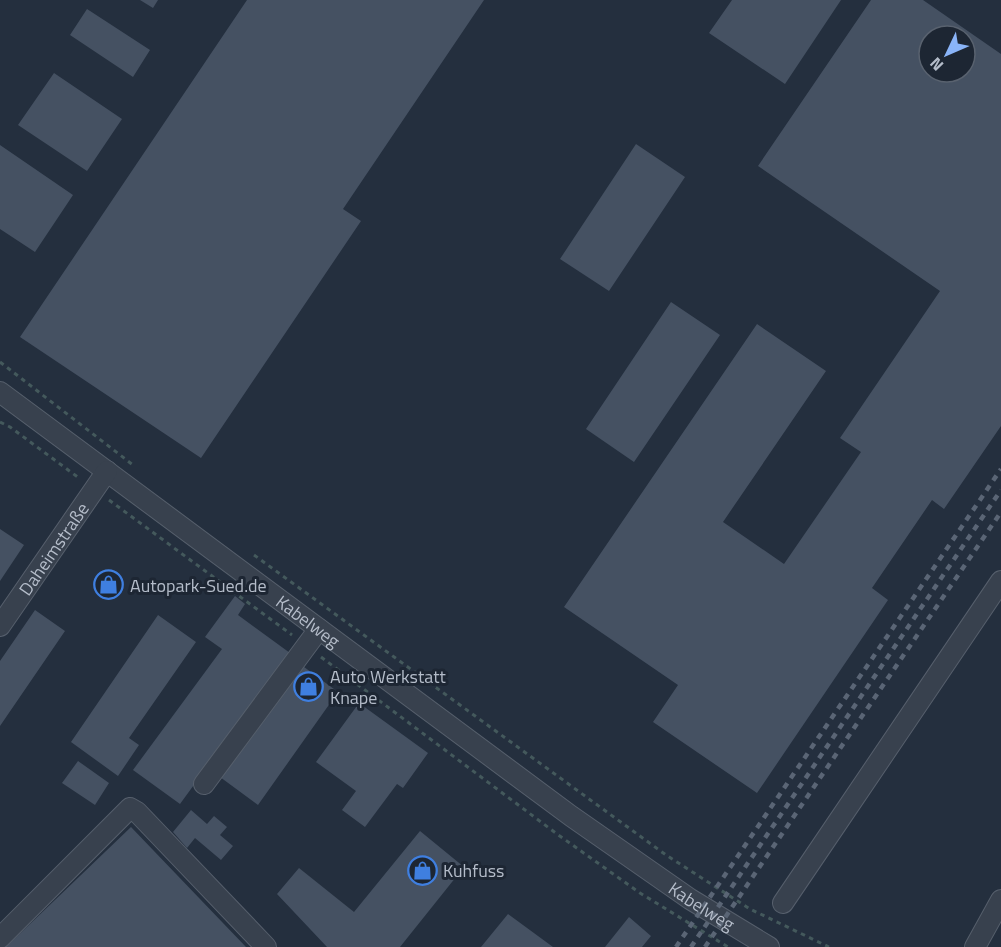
<svg xmlns="http://www.w3.org/2000/svg" width="1001" height="947" viewBox="0 0 1001 947" font-family="'Titillium Web',sans-serif">
	<style>
		.building { fill: #455162; fill-rule: evenodd }
		.lines { fill: none; stroke-linecap: round; stroke-linejoin: round }
		.minor-casing { stroke: #565f6c; stroke-width: 22 }
		.path { stroke: #44595c; stroke-width: 3; stroke-dasharray: 4.5 4.5; stroke-linecap: butt }
		.minor { stroke: #38414e; stroke-width: 20 }
		.rail { stroke: #5a6575; stroke-width: 4.5; stroke-dasharray: 6 6; stroke-linecap: butt }
		.labels { text-anchor: middle; dominant-baseline: central; stroke-width: 6; stroke-linejoin: round; paint-order: stroke }
		.street-label { font-size: 18px; fill: #b4bcc9; stroke: #1d2633 }
		.poi-label { font-size: 18px; fill: #b4bcc9; stroke: #1d2633; text-anchor: start }
	</style>
	<rect width="100%" height="100%" fill="#242f3e"/>
	<path class="building" d="M 140,0 L 158,0 L 153,8 Z
		M 247,0 L 484,0 L 343,209 L 361,221 L 201,458 L 20,337 Z
		M 732,0 L 841,0 L 785,84 L 709,33 Z
		M 871,0 L 923,0 L 1001,54 L 1001,426 L 944,509 L 932,500 L 872,588 L 888,600 L 757,793 L 653,722 L 678,685 L 564,607 L 757,324 L 826,371 L 723,522 L 784,564 L 861,452 L 840,438 L 940,291 L 758,166 ZM 929,36 L 965,36 L 965,72 L 929,72 Z
		M 87,9 L 150,50 L 133,77 L 70,35 Z
		M 54,73 L 122,119 L 87,171 L 18,125 Z
		M 636,144 L 685,177 L 609,291 L 560,259 Z
		M 0,145 L 73,195 L 35,252 L 0,229 Z
		M 671,302 L 720,335 L 634,462 L 586,429 Z
		M 0,529 L 24,545 L 0,581 Z
		M 235,596 L 245,604 L 238,615 L 290,653 L 180,804 L 133,770 L 222,649 L 205,637 Z
		M 35,610 L 65,631 L 0,726 L 0,661 Z
		M 158,615 L 196,642 L 129,738 L 139,745 L 118,776 L 71,742 Z
		M 300,664 L 338,692 L 258,805 L 220,777 Z
		M 359,703 L 428,753 L 403,788 L 397,784 L 365,827 L 342,810 L 356,791 L 316,762 Z
		M 78,761 L 109,783 L 95,805 L 62,783 Z
		M 191,810 L 207,824 L 214,816 L 227,827 L 220,835 L 233,846 L 221,860 L 195,838 L 187,848 L 173,832 Z
		M 131,827 L 246,947 L 6,947 Z
		M 420,831 L 464,867 L 400,947 L 327,947 L 277,894 L 299,868 L 354,912 Z
		M 508,914 L 553,947 L 481,947 Z
		M 629,917 L 651,936 L 642,947 L 605,947 Z"/>
	<g class="lines">
		<defs>
			<g id="minor">
				<path id="s1" d="M 0,392 L 571,816 L 690,899 L 769,947"/>
				<path id="s2" d="M 0,626 L 107,471"/>
				<path d="M 204,784 L 319,629"/>
				<path d="M 783,903 L 1001,581"/>
				<path d="M 0,938 L 130,808 L 137,812 L 266,947"/>
				<path d="M 975,947 L 1001,900"/>
			</g>
		</defs>
		<use href="#minor" class="minor-casing"/>
		<path class="path" d="M 0,362 L 133,465
			M 0,422 L 10,427 L 79,478
			M 109,500 L 292,635
			M 254,555 L 666,855 L 750,909 L 829,947
			M 321,657 L 557,834 L 640,893 L 728,947"/>
		<use href="#minor" class="minor"/>
		<path class="rail" d="M 676,947 L 1001,469
			M 691,947 L 1001,490
			M 705,947 L 1001,512"/>
	</g>
	<defs>
		<symbol id="shop-ring" viewBox="-11 -11 22 22"><circle r="9.5" fill="#1d2633" stroke="#3f7fe0" stroke-width="1.5"/><path d="M-5-2.5h2.3a2.7 3.5 0 0 1 5.4 0H5L5.5 6h-11ZM-1.5-2.5h3a1.5 2.3 0 0 0-3 0Z" fill="#3f7fe0"/></symbol>
	</defs>
	<g fill-rule="evenodd">
		<use href="#shop-ring" x="92" y="568" width="33" height="33"/>
		<use href="#shop-ring" x="292" y="670" width="33" height="33"/>
		<use href="#shop-ring" x="406" y="854" width="33" height="33"/>
	</g>
	<g class="labels">
		<g class="street-label">
			<text stroke="none"><textPath href="#s2" startOffset="94">Daheimstraße</textPath></text>
			<text stroke="none"><textPath href="#s1" startOffset="384">Kabelweg</textPath></text>
			<text stroke="none"><textPath href="#s1" startOffset="870">Kabelweg</textPath></text>
		</g>
		<g class="poi-label">
			<text x="130" y="585">Autopark-Sued.de</text>
			<text x="330" y="676">Auto Werkstatt<tspan x="330" dy="21">Knape</tspan></text>
			<text x="443" y="870">Kuhfuss</text>
		</g>
	</g>
	<g transform="translate(947 54) rotate(226)"><circle r="28" fill="#1d2633" stroke="#59626f" stroke-width="1.5"/>
	<path d="M0-4.5L10 22L0 15L-10 22Z" fill="#8ab4f8"/>
	<text y="-9" font-size="16" font-weight="bold" text-anchor="middle" fill="#b4bcc9">N</text>
	</g>
</svg>
